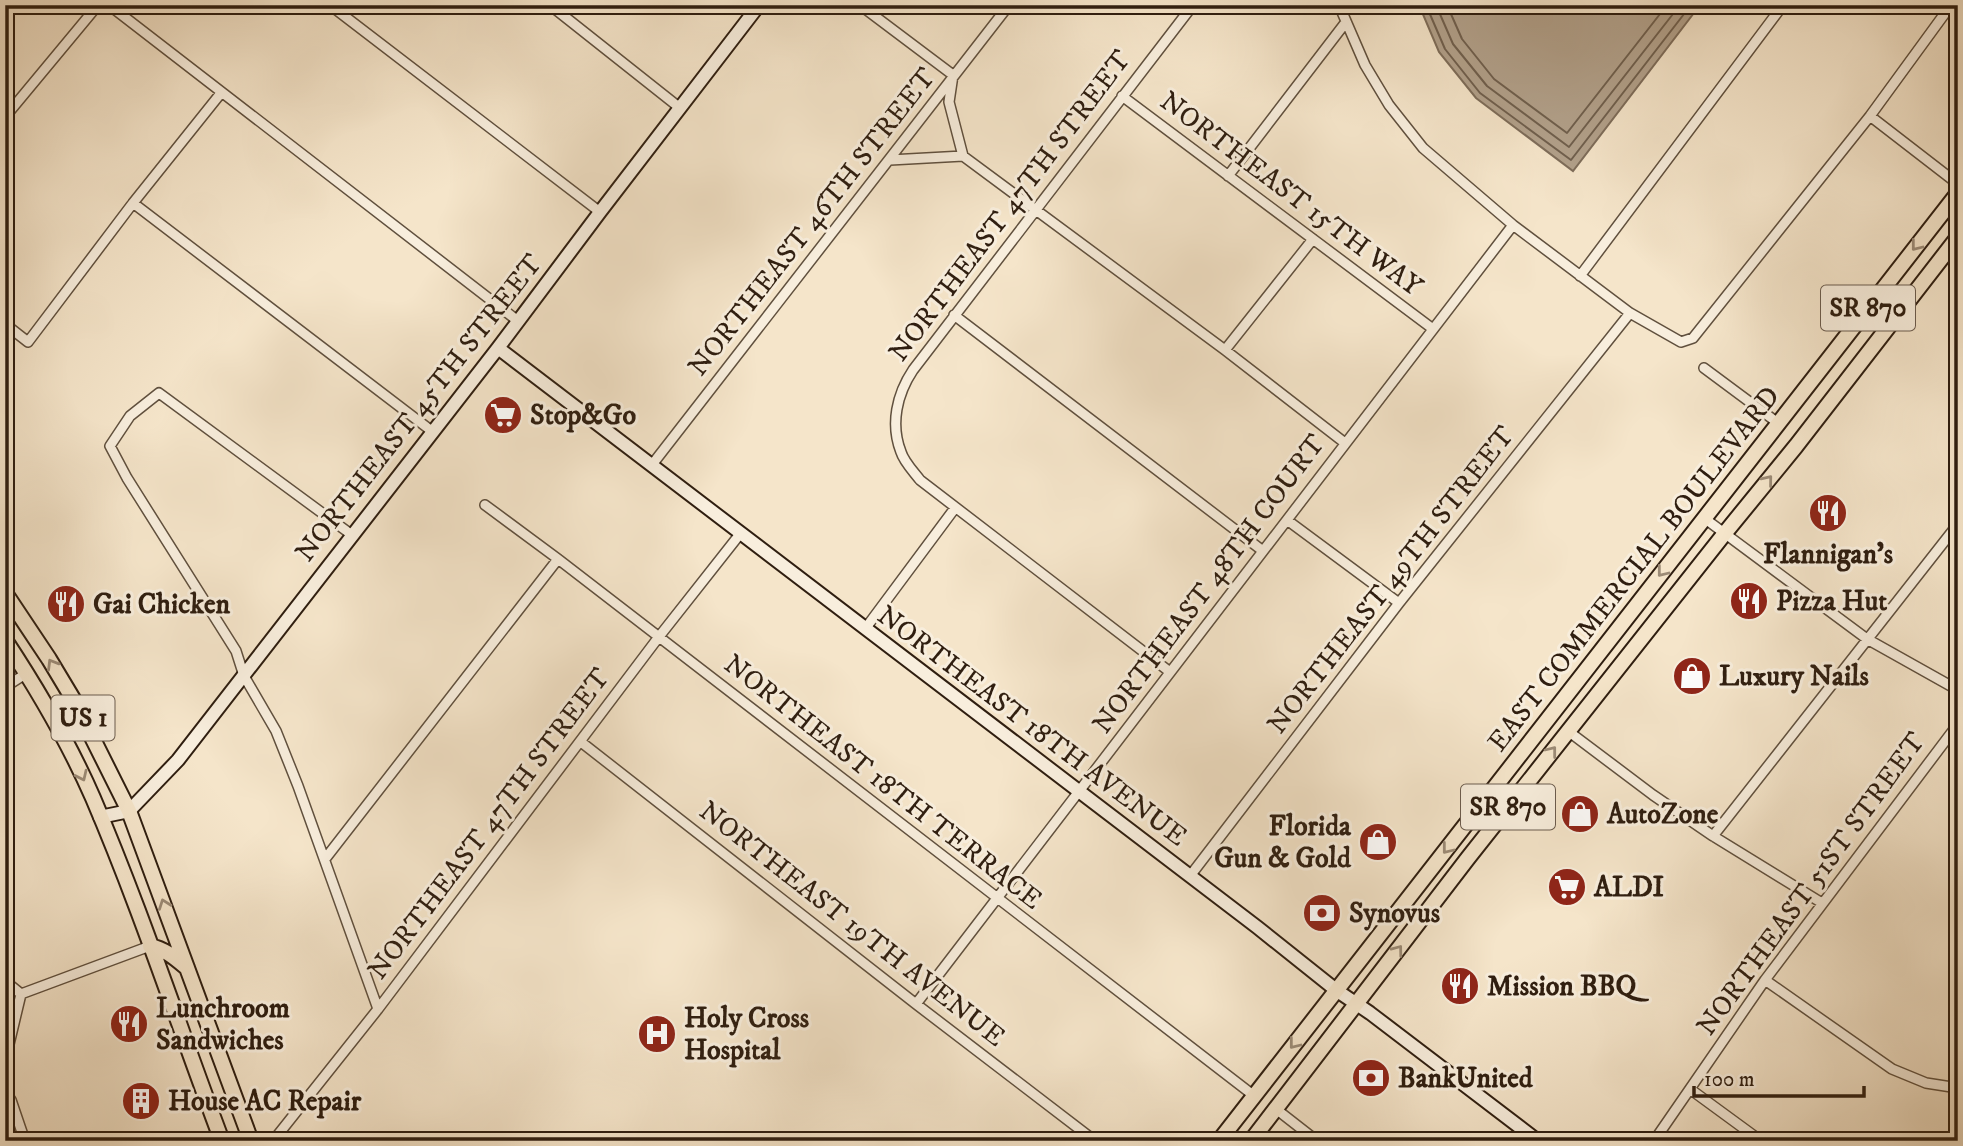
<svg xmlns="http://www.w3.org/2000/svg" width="1963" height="1146" viewBox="0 0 1963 1146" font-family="'IM FELL DW Pica',serif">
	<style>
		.water { fill: #b2a18b; stroke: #7e6d5a; stroke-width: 2 }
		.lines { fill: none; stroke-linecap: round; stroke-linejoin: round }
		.shore { stroke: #70604e; stroke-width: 2 }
		.street-casing { stroke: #60503e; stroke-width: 12 }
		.secondary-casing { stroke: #2f1e10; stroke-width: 16 }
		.primary-casing { stroke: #2f1e10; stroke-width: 18 }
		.street { stroke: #f8eedd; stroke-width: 9 }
		.secondary { stroke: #f8eedd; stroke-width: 12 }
		.primary { stroke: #f5e5ca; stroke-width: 14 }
		.oneway { stroke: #9c8b76 }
		.labels { text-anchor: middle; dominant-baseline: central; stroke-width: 6; stroke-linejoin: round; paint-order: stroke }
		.shield { fill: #f8eedd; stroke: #6b5c4e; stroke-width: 2 }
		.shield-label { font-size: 26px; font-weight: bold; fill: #2f1e10 }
		.street-label { font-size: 28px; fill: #2f1e10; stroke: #f8eedd }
		.poi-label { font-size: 28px; font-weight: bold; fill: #2f1e10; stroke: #f8eedd; text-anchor: start }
	</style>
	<rect width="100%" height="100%" fill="#f5e5ca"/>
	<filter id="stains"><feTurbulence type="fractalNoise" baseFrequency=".00286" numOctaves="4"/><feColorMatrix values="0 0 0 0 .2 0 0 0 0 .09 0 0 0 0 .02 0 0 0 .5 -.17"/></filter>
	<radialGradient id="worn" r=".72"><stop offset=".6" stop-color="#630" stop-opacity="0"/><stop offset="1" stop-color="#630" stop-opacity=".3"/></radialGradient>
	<path class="water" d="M 1419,5 L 1700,5 L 1573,171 L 1476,98 L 1439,52 Z"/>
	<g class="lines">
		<path class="shore" d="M 1426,5 L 1445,49 L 1480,93 L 1571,160 L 1691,5
			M 1436,5 L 1453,44 L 1487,86 L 1569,147 L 1680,5
			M 1447,5 L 1462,39 L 1494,79 L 1567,133 L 1667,5"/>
		<defs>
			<path id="street" d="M 109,5 L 518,321
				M 330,5 L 600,212
				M 550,5 L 680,108
				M 860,5 L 953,75 L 949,102 L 963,156 L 1225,350 L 1345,443
				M 1339,5 L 1365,65 L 1389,105 L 1423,148 L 1513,225 L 1630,313 L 1681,342 L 1693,338 L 1870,116 L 1951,5
				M 1122,96 L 1433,329
				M 1870,116 L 1958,184
				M 5,117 L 98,5
				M 890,160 L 963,156
				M 1228,176 L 1346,22
				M 133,203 L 433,432
				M 1580,276 L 1783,5
				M 954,315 L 1263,551
				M 5,324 L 28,342 L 133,203 L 221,93
				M 1225,350 L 1313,239
				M 1704,368 L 1778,423
				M 651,466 L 1009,5
				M 485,505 L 558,559 L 1253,1095
				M 1704,518 L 1867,639 L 1958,690
				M 1287,520 L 1399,603
				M 352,535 L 159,393 L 130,416 L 110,446 L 127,478 L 236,651 L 244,676 L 276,731 L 298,786 L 378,1009
				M 865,629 L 955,508
				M 1170,672 L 920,480 C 914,472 904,462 901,452 C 890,424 897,394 913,370 L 1193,5
				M 5,687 L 27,673
				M 1568,731 L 1653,795 L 1713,836 L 1822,903
				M 581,742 L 916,1004 L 1095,1141
				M 1713,836 L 1958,524
				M 325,859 L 558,559
				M 1190,876 L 1399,603 L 1630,313
				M 1765,980 L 1892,1069 L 1926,1083 L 1958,1088
				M 5,981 L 21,994
				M 21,994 L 150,946
				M 916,1004 L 1513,225
				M 5,1061 L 21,994
				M 1690,1089 L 1761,1141
				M 5,1091 L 11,1100 L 25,1141
				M 1276,1109 L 1317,1141
				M 273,1141 L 378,1009 L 658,638 L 740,534
				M 1654,1141 L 1765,980 L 1958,724"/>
			<path id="secondary" d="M 498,348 L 1257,927 L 1336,990 L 1370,1013 L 1538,1141
				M 100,817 L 129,811 L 178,760 L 498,348 L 600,212 L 759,5"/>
			<path id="primary" d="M 5,593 L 49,659 L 73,699 L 129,811 L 251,1141
				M 5,640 C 38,690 69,743 93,798 C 141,910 179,1027 222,1141
				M 150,946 C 165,949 175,958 187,968
				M 1219,1141 L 1958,193
				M 1251,1141 L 1468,858 L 1725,533 L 1796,446 L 1958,237"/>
		</defs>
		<use href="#street" class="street-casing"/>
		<use href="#secondary" class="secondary-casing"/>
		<use href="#primary" class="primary-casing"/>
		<use href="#street" class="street"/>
		<use href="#secondary" class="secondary"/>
		<use href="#primary" class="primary"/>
	</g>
	<defs><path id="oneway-chevron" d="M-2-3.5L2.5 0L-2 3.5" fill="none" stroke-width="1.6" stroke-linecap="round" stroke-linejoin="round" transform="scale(1.75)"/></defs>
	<g class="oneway">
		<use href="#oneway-chevron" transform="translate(1916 246) rotate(128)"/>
		<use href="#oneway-chevron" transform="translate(1768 480) rotate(-51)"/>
		<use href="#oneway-chevron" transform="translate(1662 572) rotate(128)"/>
		<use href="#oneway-chevron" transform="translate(52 664) rotate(-121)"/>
		<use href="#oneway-chevron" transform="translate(1552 751) rotate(-52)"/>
		<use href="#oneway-chevron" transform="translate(82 776) rotate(65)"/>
		<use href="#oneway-chevron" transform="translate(1447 849) rotate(128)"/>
		<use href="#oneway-chevron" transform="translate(164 904) rotate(-110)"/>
		<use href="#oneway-chevron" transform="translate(1398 950) rotate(-53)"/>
		<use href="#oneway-chevron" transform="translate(1294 1044) rotate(128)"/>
	</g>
	<defs>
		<symbol id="supermarket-disc" viewBox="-11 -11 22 22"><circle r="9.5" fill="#8f2418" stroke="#f8eedd"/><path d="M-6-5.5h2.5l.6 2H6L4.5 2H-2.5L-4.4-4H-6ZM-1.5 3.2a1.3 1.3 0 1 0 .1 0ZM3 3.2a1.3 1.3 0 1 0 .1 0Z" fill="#fff"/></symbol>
		<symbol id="restaurant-disc" viewBox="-11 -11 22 22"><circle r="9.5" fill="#8f2418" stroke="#f8eedd"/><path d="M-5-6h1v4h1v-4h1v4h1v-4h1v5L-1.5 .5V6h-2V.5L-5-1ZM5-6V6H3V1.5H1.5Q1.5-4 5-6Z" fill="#fff"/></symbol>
		<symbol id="shop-disc" viewBox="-11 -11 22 22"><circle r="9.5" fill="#8f2418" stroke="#f8eedd"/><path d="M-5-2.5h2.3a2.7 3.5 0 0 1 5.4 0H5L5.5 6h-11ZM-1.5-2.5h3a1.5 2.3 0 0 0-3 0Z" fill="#fff"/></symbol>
		<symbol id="bank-disc" viewBox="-11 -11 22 22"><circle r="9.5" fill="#8f2418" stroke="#f8eedd"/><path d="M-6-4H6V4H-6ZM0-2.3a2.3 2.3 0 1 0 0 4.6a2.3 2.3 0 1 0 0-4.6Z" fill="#fff"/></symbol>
		<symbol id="hospital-disc" viewBox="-11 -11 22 22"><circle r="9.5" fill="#8f2418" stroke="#f8eedd"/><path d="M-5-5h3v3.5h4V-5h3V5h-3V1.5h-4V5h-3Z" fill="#fff"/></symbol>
		<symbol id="building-disc" viewBox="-11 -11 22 22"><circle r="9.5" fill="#8f2418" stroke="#f8eedd"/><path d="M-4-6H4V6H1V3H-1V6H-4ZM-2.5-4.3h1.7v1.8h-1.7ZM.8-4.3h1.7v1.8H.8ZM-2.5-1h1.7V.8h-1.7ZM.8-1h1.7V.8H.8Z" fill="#fff"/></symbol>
	</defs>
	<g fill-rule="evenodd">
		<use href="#supermarket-disc" x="481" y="393" width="44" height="44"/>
		<use href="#restaurant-disc" x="1806" y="491" width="44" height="44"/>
		<use href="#restaurant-disc" x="1727" y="579" width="44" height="44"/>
		<use href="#restaurant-disc" x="44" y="582" width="44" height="44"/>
		<use href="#shop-disc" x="1670" y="654" width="44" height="44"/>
		<use href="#shop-disc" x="1558" y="792" width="44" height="44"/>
		<use href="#shop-disc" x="1356" y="820" width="44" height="44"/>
		<use href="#supermarket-disc" x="1545" y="865" width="44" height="44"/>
		<use href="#bank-disc" x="1300" y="891" width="44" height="44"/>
		<use href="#restaurant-disc" x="1438" y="964" width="44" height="44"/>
		<use href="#restaurant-disc" x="107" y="1002" width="44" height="44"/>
		<use href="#hospital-disc" x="635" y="1012" width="44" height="44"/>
		<use href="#bank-disc" x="1349" y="1056" width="44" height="44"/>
		<use href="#building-disc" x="119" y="1079" width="44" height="44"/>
	</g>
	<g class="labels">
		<g class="shield">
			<rect x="1821" y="285.5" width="94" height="45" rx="5"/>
			<rect x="51.5" y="695.5" width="63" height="45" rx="5"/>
			<rect x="1461" y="784.5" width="94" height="45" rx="5"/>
		</g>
		<g class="shield-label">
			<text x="1868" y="308">SR 870</text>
			<text x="83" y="718">US 1</text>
			<text x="1508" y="807">SR 870</text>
		</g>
		<g class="street-label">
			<text transform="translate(1291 194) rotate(37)">NORTHEAST 15TH WAY</text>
			<text transform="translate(1010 206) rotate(-53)">NORTHEAST 47TH STREET</text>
			<text transform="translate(812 222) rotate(-52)">NORTHEAST 46TH STREET</text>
			<text transform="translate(419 408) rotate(-52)">NORTHEAST 45TH STREET</text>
			<text transform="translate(1634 569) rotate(-52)">EAST COMMERCIAL BOULEVARD</text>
			<text transform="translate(1391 580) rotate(-52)">NORTHEAST 49TH STREET</text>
			<text transform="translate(1209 584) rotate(-53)">NORTHEAST 48TH COURT</text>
			<text transform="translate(1032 726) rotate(37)">NORTHEAST 18TH AVENUE</text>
			<text transform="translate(883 782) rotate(38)">NORTHEAST 18TH TERRACE</text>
			<text transform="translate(489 824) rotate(-53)">NORTHEAST 47TH STREET</text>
			<text transform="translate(1811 884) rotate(-54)">NORTHEAST 51ST STREET</text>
			<text transform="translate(852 924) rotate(38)">NORTHEAST 19TH AVENUE</text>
		</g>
		<g class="poi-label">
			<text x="530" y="415">Stop&amp;Go</text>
			<text x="1828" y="554" text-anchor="middle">Flannigan's</text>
			<text x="1776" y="601">Pizza Hut</text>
			<text x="93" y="604">Gai Chicken</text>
			<text x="1719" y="676">Luxury Nails</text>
			<text x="1607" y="814">AutoZone</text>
			<text x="1351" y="826" text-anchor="end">Florida<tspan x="1351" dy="32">Gun &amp; Gold</tspan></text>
			<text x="1594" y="887">ALDI</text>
			<text x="1349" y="913">Synovus</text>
			<text x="1487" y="986">Mission BBQ</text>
			<text x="156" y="1008">Lunchroom<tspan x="156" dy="32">Sandwiches</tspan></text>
			<text x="684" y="1018">Holy Cross<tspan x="684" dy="32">Hospital</tspan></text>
			<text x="1398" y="1078">BankUnited</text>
			<text x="168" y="1101">House AC Repair</text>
		</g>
	</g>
	<rect width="1963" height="1146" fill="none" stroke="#f5e5ca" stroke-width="28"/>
	<rect x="7" y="7" width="1949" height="1132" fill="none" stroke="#2f1e10" stroke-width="3.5"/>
	<rect x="14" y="14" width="1935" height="1118" fill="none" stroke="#2f1e10" stroke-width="2"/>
	<path d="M1694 1086v10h170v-10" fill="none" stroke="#2f1e10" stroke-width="3.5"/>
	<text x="1704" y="1086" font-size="21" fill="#2f1e10" stroke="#f8eedd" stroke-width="5" paint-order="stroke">100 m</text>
	<rect width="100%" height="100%" filter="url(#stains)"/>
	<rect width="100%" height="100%" fill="url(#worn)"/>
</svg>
